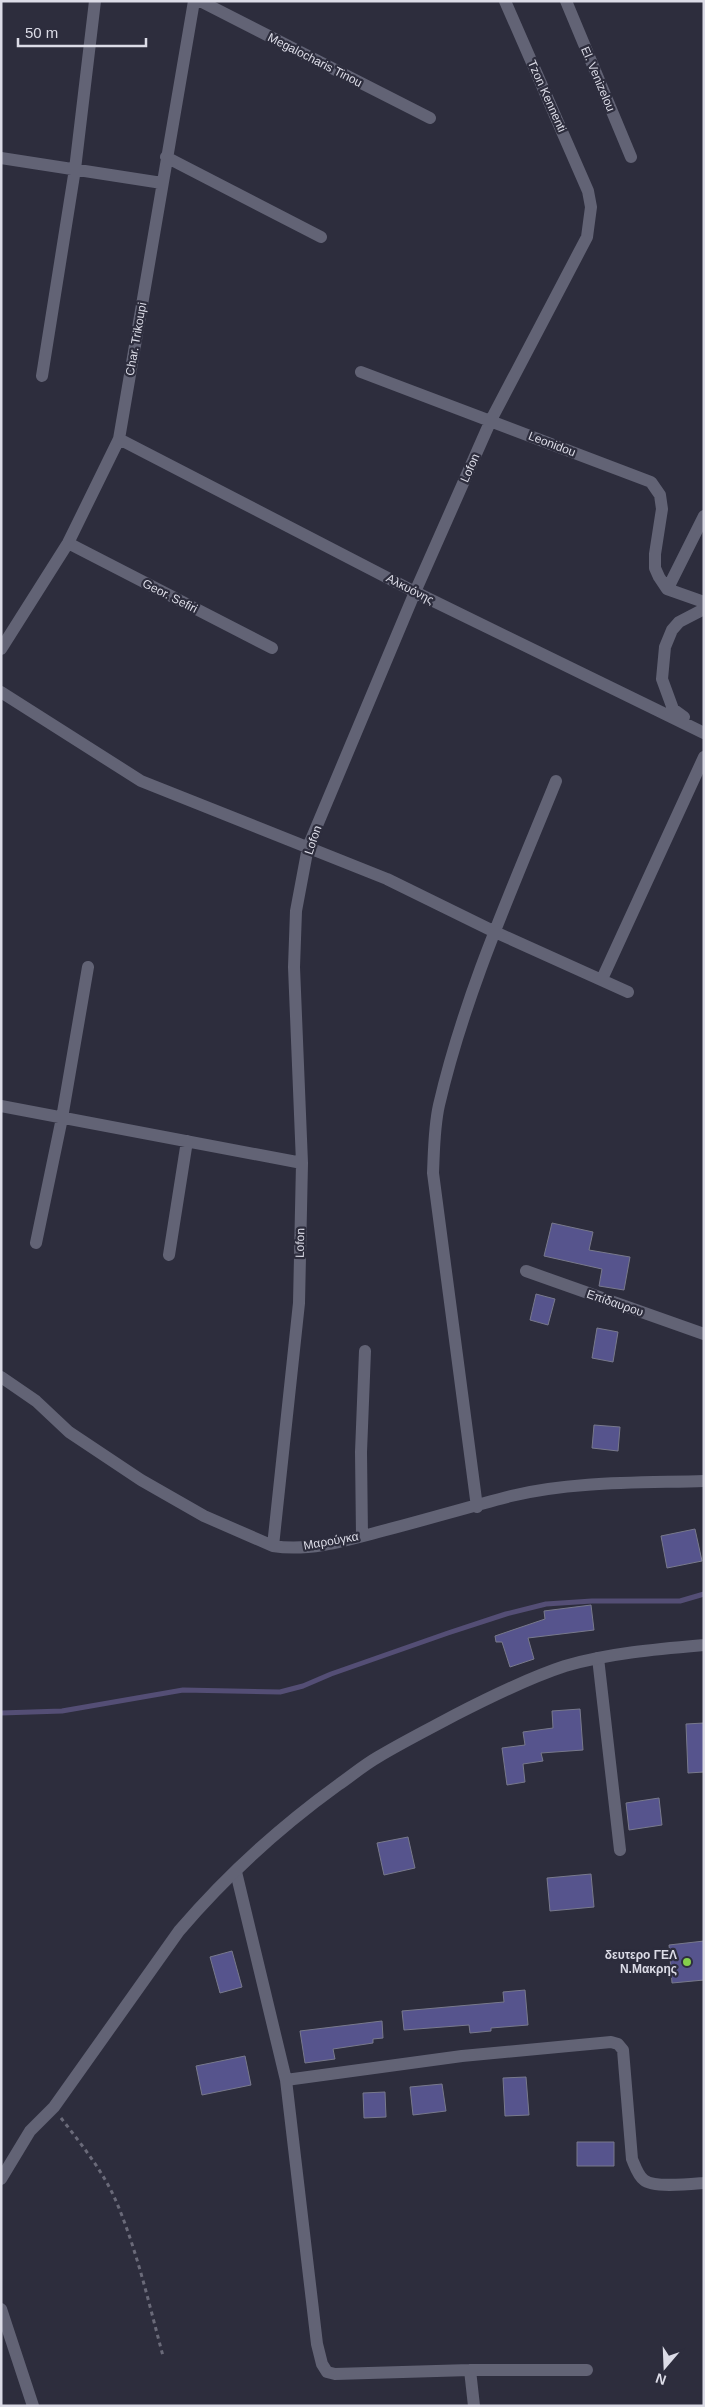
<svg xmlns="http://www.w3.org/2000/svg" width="705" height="2407" viewBox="0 0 705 2407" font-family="Arial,sans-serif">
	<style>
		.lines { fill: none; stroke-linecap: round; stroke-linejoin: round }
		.stream { stroke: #544e75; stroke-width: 5 }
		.building { fill: #56548d; stroke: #78798c }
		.path { stroke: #6a6a79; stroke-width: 3; stroke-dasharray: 4 4; stroke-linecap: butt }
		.street { stroke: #626375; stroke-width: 12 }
		.secondary { stroke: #626375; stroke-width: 12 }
		.poi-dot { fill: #85cf4c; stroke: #2d2d3d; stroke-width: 2 }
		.labels { text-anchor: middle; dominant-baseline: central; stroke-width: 4.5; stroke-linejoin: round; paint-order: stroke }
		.street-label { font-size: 12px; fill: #dcdce7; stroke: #2d2d3d }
		.poi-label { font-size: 12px; font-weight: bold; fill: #dcdce7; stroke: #2d2d3d; text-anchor: end }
	</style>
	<rect width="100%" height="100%" fill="#2d2d3d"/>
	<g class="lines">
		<path class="stream" d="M 1,1713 L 62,1711 L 183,1690 L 280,1692 L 303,1686 L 331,1674 L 448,1633 L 506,1614 L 546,1604 L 592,1601 L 680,1601 L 704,1594"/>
	</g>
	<path class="building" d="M 552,1223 L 593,1232 L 589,1250 L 630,1257 L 624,1290 L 599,1286 L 602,1269 L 544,1256 Z
		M 536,1294 L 555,1299 L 548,1325 L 530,1320 Z
		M 597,1328 L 618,1332 L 613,1362 L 592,1358 Z
		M 594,1425 L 620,1427 L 618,1451 L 592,1448 Z
		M 695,1529 L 702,1561 L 667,1568 L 661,1536 Z
		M 591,1605 L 594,1630 L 528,1638 L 534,1659 L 510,1667 L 502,1642 L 496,1642 L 495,1636 L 545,1619 L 544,1611 Z
		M 580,1709 L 583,1750 L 541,1753 L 543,1761 L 523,1764 L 525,1782 L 507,1785 L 502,1748 L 525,1745 L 523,1732 L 553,1728 L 552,1711 Z
		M 704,1723 L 704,1772 L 688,1773 L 686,1724 Z
		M 659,1798 L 662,1825 L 629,1830 L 626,1803 Z
		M 408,1837 L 415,1868 L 384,1875 L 377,1843 Z
		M 591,1874 L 594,1907 L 550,1911 L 547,1878 Z
		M 704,1941 L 704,1980 L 672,1983 L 669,1945 Z
		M 232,1951 L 242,1987 L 220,1993 L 210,1957 Z
		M 525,1990 L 528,2025 L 491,2028 L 491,2031 L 470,2033 L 469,2025 L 404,2030 L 402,2011 L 504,2002 L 503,1992 Z
		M 382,2021 L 383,2038 L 373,2039 L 373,2043 L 333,2049 L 335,2059 L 305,2063 L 300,2031 Z
		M 245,2056 L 251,2085 L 202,2095 L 196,2066 Z
		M 526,2077 L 529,2115 L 505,2116 L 503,2078 Z
		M 442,2084 L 446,2111 L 413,2115 L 410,2087 Z
		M 385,2092 L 386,2117 L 364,2118 L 363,2093 Z
		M 577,2142 L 614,2142 L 614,2166 L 577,2166 Z"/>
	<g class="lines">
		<path class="path" d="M 61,2118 C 81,2144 103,2171 116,2201 C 137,2250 149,2304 163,2356"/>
		<path class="street" d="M 200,1 L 430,118
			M 566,1 L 631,157
			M 166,157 L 321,237
			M 1,158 L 162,183
			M 361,372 L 651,482 L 660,495 L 662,509 L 655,554 L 655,568 L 659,577 L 667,589 L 704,602
			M 42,376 L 75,169 L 95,1
			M 119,439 L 415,592 L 704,733
			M 68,543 L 272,648
			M 668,588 L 704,516
			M 1,649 L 68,543 L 119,439 L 194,1
			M 1,692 L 141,781 L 387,879 L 495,932 L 628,992
			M 684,717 L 673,709 L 662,679 L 665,647 L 672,630 L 679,622 L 704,609
			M 602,979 L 704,757
			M 1,1106 L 302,1163
			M 36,1243 L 62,1118 L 88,967
			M 169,1255 L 187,1141
			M 526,1271 L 704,1334
			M 1,1377 L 36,1401 L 69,1432 L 141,1480 L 204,1516 L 273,1546 C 309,1552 348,1540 382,1531 C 425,1520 468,1507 511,1496 C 573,1481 640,1483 704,1481
			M 477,1507 L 433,1173 C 434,1151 434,1127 439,1105 C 465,993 513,887 556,781
			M 362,1536 L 361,1452 L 365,1351
			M 273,1546 L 299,1303 L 302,1163 L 294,967 L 296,911 L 308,847 L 415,592 L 491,420 L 587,237 L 591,207 L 588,191 L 505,1
			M 598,1658 L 620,1850
			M 236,1872 L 286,2080 L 317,2344 L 322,2364 L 327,2372 L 335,2374 L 470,2370 L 587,2370
			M 286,2080 L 462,2056 L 611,2042 L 618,2044 L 623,2050 L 632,2159 C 635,2166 638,2176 644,2180 C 653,2188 691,2184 704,2183
			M 1,2309 L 33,2406
			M 470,2370 L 474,2406"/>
		<path class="secondary" d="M 1,2179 L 30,2131 L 54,2107 L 179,1931 C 226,1876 280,1827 338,1785 C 351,1776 364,1765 378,1757 C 403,1742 429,1729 455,1715 C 490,1697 528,1678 565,1666 C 610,1653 658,1649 704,1645"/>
	</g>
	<circle class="poi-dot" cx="687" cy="1962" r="5"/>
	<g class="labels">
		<g class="street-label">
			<text transform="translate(315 60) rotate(27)">Megalocharis Tinou</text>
			<text transform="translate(598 79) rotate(67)">El. Venizelou</text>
			<text transform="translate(547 96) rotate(66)">Tzon Kennenti</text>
			<text transform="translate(136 339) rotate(-80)">Char. Trikoupi</text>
			<text transform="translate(552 444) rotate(21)">Leonidou</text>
			<text transform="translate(470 468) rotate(-66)">Lofon</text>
			<text transform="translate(410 589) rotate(27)">Αλκυόνης</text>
			<text transform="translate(170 596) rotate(27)">Geor. Sefiri</text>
			<text transform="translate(313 840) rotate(-71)">Lofon</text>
			<text transform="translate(300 1243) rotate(-89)">Lofon</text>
			<text transform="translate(615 1303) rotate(19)">Επίδαυρου</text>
			<text transform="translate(331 1541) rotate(-10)">Μαρούγκα</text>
		</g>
		<g class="poi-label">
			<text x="677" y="1955">δευτερο ΓΕΛ<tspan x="677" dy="14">Ν.Μακρης</tspan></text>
		</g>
	</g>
	<rect width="705" height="2407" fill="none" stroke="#dcdce7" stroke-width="5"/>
	<g transform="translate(665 2367) rotate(199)" stroke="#2d2d3d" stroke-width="4" paint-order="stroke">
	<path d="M0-4L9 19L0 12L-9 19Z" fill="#dcdce7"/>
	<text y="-8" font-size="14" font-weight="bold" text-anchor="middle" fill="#dcdce7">N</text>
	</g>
	<path d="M18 38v8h128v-8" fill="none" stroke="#dcdce7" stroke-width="2.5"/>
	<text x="25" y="38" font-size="15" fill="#dcdce7" stroke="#2d2d3d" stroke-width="4" paint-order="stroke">50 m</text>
</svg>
